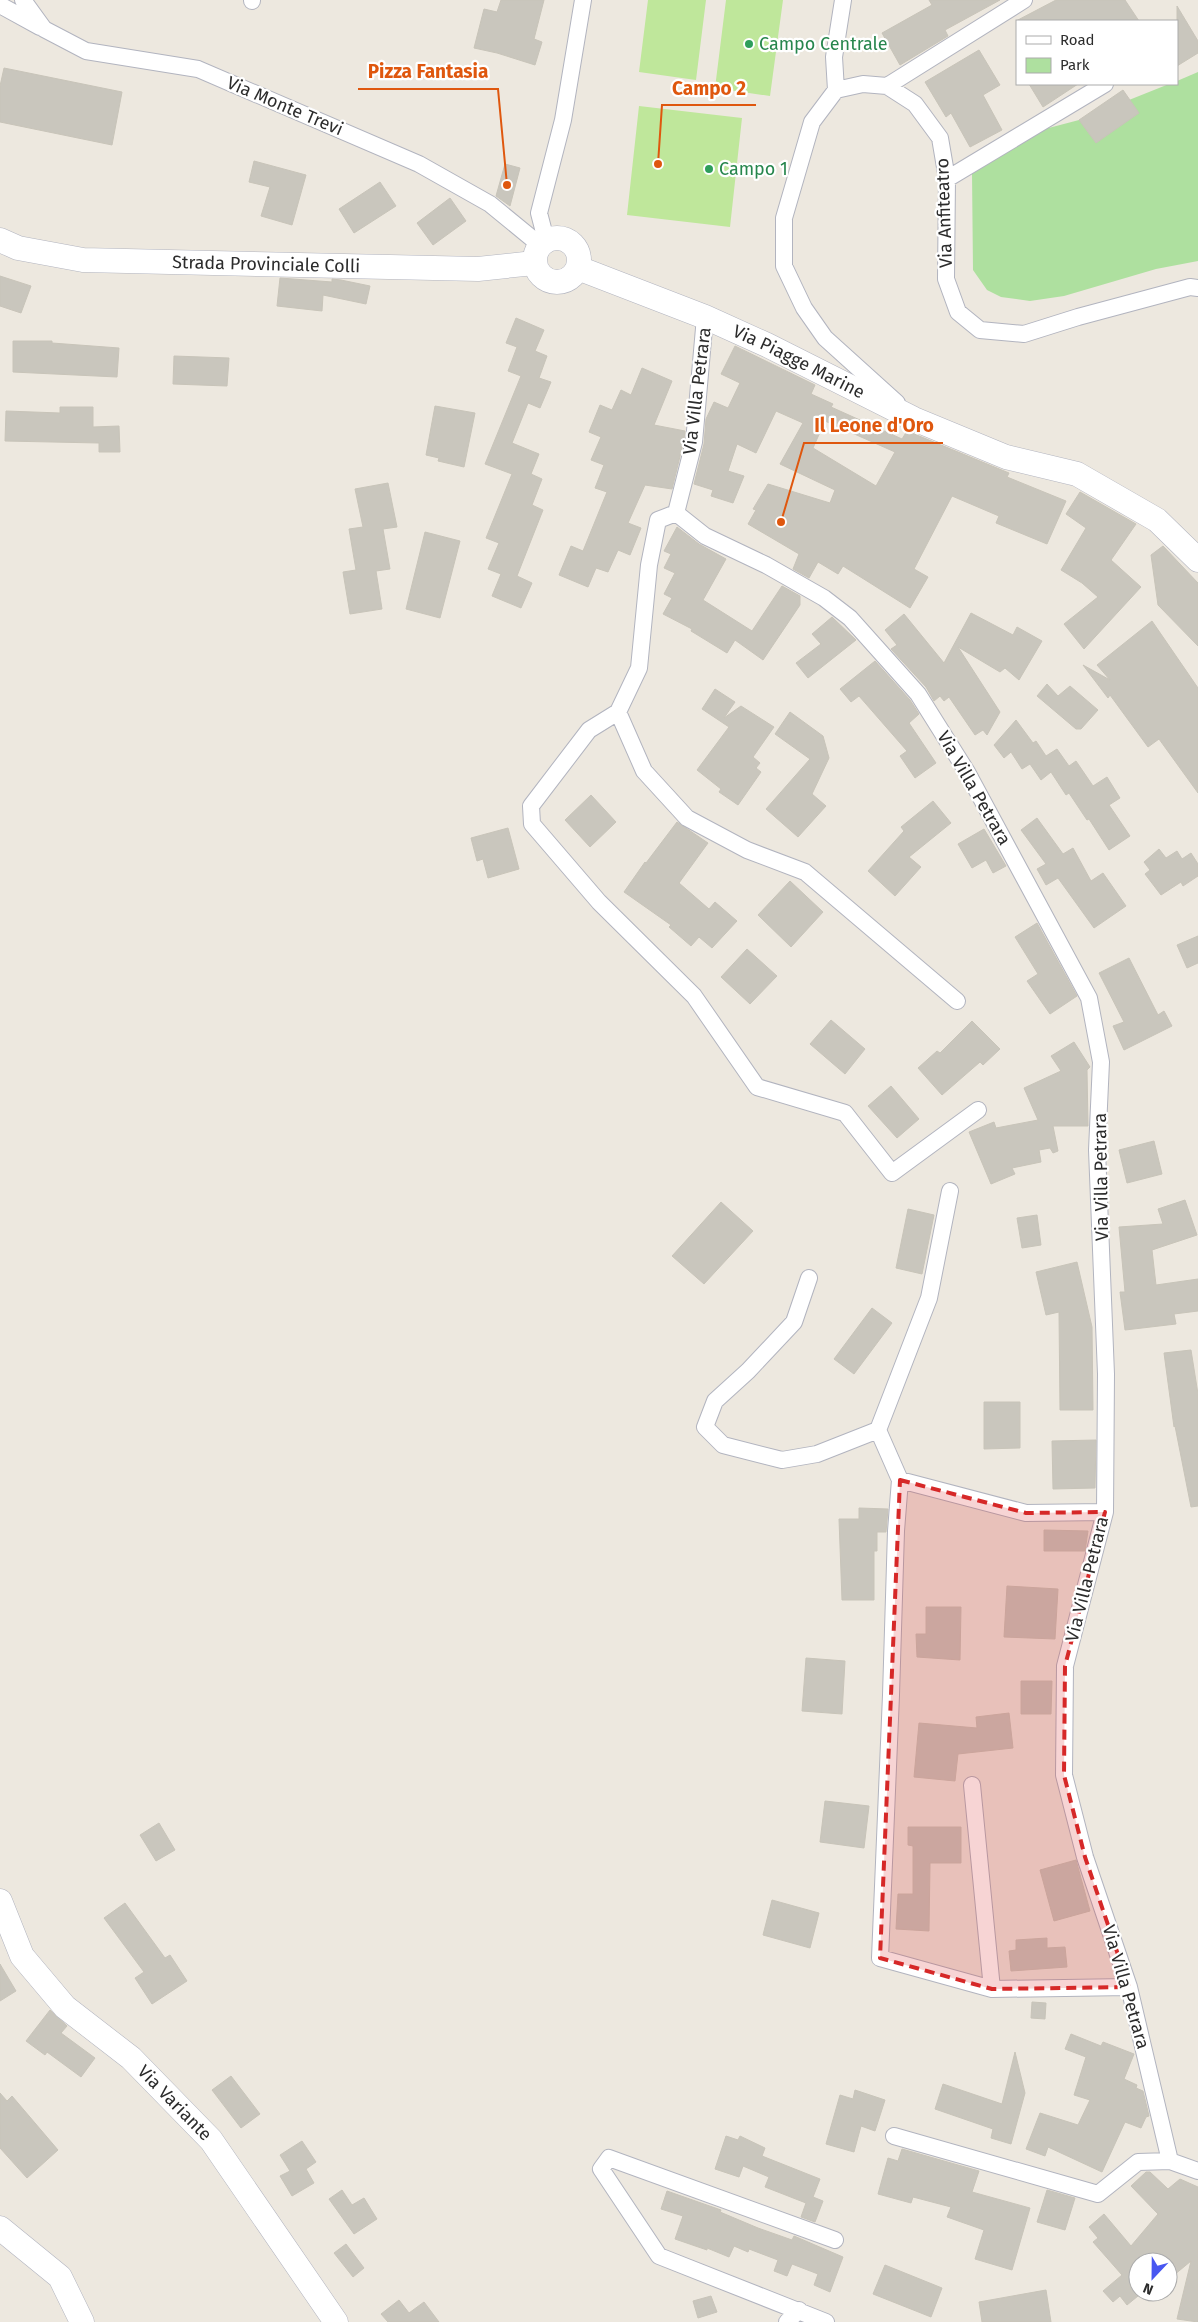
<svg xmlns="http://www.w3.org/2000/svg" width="1198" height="2322" viewBox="0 0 1198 2322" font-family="'Fira Sans',sans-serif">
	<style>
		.green { fill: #aee09f }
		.pitch { fill: #bfe79b }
		.building { fill: #c9c6bd; stroke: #c8c4b9; fill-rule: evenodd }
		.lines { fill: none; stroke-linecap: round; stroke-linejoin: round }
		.street-casing { stroke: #b2b4bf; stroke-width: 18 }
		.secondary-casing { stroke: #b2b4bf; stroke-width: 25 }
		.street { stroke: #fff; stroke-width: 16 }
		.secondary { stroke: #fff; stroke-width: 24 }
		.marked { fill: #d62828; fill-opacity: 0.2; stroke: #d62828; stroke-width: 4; stroke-dasharray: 10 6; stroke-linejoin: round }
		.leisure-dot { fill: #2e9e5b; stroke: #fff; stroke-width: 2 }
		.labels { text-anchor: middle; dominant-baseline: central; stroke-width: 4.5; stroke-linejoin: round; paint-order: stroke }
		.leisure-label { font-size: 18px; fill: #27864d; stroke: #fff; text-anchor: start }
		.street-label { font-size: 18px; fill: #2c2c2c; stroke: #fff }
		.leader { fill: none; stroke: #df570e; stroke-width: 2 }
		.callout-dot { fill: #df570e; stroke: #fff; stroke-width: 2 }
		.callout-label { font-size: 19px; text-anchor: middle; font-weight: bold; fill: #df570e; stroke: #fff; stroke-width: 4.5; stroke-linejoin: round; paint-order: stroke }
	</style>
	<rect width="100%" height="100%" fill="#ede8df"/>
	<path class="green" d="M 1198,72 L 1198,261 L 1156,269 L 1064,296 L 1030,301 L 1001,297 L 987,290 L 973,270 L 972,173 L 1041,130 L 1079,120 L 1169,84 L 1177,84 L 1177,81 Z"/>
	<path class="pitch" d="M 648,0 L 706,0 L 696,80 L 639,72 Z
		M 726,0 L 783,0 L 770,96 L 715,88 Z
		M 639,106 L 742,118 L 730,227 L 627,215 Z"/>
	<path class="building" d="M 501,0 L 544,0 L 534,39 L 542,42 L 535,65 L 497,53 L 474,48 L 484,9 L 497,12 Z
		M 929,0 L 1000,0 L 945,30 L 948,36 L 900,65 L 882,33 L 932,5 Z
		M 1056,0 L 1125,0 L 1139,21 L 1016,21 Z
		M 1177,6 L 1198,41 L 1198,53 L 1177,66 Z
		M 979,50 L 1000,85 L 983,95 L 1002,130 L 970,147 L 951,113 L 946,117 L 925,82 Z
		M 4,68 L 122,92 L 112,145 L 0,122 L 0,86 Z
		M 1029,84 L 1078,84 L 1043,107 Z
		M 1123,90 L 1139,113 L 1096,143 L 1079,120 Z
		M 254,161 L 306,175 L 292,225 L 261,216 L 270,187 L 249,182 Z
		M 505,164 L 520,168 L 510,206 L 496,196 Z
		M 380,182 L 396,206 L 354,233 L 339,209 Z
		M 450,198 L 466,221 L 433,245 L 417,223 Z
		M 0,276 L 31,286 L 21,313 L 0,306 Z
		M 280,278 L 332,282 L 332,279 L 341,280 L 370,286 L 366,304 L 323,295 L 322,311 L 277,306 Z
		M 516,318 L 544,330 L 535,351 L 547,356 L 539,378 L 551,382 L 540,408 L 528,403 L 512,443 L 539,454 L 531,474 L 542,479 L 532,505 L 543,510 L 517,576 L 532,583 L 521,608 L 492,596 L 501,574 L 488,569 L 499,543 L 486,538 L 512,474 L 485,464 L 521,376 L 508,371 L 517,347 L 506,343 Z
		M 13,341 L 52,341 L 52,343 L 119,348 L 117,377 L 13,372 Z
		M 735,346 L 815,385 L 811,394 L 833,404 L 831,407 L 902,439 L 907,431 L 1009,473 L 1007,477 L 1066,501 L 1047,544 L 996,523 L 999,516 L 952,496 L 914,569 L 928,577 L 910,608 L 843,566 L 838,574 L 818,562 L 809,578 L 793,569 L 799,554 L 748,524 L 756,510 L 753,509 L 768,484 L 830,503 L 835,490 L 780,464 L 803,423 L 776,411 L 756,453 L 737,444 L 728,471 L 744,476 L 733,503 L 711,496 L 713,490 L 694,484 L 704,444 L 706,419 L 714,402 L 728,408 L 740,383 L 721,374 ZM 825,421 L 895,452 L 876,486 L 813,448 Z
		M 174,356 L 229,358 L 227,386 L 173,384 Z
		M 642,368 L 672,381 L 654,425 L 685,431 L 684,440 L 672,489 L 645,485 L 628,523 L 641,528 L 630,555 L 618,550 L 608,572 L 596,568 L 588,587 L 559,575 L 571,546 L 583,551 L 607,492 L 595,488 L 604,465 L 591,460 L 601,437 L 589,432 L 600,405 L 612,410 L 621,390 L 631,395 Z
		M 435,406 L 475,413 L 464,467 L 438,461 L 439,458 L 426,455 Z
		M 60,407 L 93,407 L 93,427 L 119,426 L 120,452 L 99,452 L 99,443 L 5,441 L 6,411 L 60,413 Z
		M 388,483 L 397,527 L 383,529 L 390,569 L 376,571 L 382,609 L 350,614 L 343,572 L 356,570 L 349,529 L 363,527 L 355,489 Z
		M 1080,492 L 1136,524 L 1111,560 L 1141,587 L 1084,649 L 1064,624 L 1098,597 L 1082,583 L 1061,570 L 1086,528 L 1066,514 Z
		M 677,527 L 699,544 L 726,559 L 703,600 L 752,631 L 782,586 L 800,596 L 800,605 L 763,660 L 735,640 L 727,653 L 691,631 L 692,629 L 663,614 L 672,598 L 664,594 L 675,573 L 664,568 L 671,554 L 664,551 Z
		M 425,532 L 460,541 L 440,618 L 406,609 Z
		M 1163,546 L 1198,583 L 1198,646 L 1158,605 L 1151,555 Z
		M 971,613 L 1013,635 L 1017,627 L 1042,641 L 1019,680 L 1005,668 L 1000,672 L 958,647 L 1000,712 L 987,735 L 983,730 L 975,735 L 949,697 L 944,701 L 940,696 L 934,701 L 926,687 L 891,649 L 897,645 L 885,630 L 904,614 L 944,663 Z
		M 832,617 L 856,640 L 808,678 L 796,663 L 821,644 L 812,634 Z
		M 1152,621 L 1198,688 L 1198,793 L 1159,739 L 1148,747 L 1110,695 L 1108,698 L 1083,665 L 1110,680 L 1097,665 Z
		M 875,661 L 910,700 L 919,714 L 909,723 L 936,763 L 915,778 L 900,756 L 907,751 L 859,696 L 851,702 L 840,689 Z
		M 1047,684 L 1058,696 L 1070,686 L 1098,710 L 1081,729 L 1076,729 L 1037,696 Z
		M 715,689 L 735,702 L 724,718 L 741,706 L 774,727 L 753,757 L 760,763 L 756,768 L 761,772 L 738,805 L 719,792 L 721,789 L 697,770 L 729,727 L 702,709 Z
		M 790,712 L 823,736 L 829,758 L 812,794 L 826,806 L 798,837 L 766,809 L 810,759 L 775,734 Z
		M 1016,720 L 1033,743 L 1036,741 L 1046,756 L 1057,749 L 1069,766 L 1076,761 L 1093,786 L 1107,777 L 1120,798 L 1109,805 L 1130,836 L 1109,850 L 1089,819 L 1087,820 L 1069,793 L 1066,795 L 1051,772 L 1041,780 L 1030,764 L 1022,769 L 1011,752 L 1004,758 L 994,745 Z
		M 591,795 L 616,822 L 590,847 L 565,820 Z
		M 933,801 L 951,823 L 909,857 L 921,867 L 895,896 L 868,871 L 904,831 L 901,827 Z
		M 1037,818 L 1063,854 L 1073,848 L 1091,881 L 1103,873 L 1126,906 L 1094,928 L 1058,878 L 1046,885 L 1037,869 L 1046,864 L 1021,830 Z
		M 677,822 L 708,843 L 679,883 L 709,909 L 715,902 L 737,921 L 712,948 L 699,937 L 691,946 L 669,927 L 671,925 L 624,892 L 645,862 L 646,863 Z
		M 508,828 L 519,869 L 488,878 L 483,859 L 477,861 L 471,838 Z
		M 984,829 L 1006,866 L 993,873 L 986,860 L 972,868 L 958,844 Z
		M 1159,849 L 1166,858 L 1177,851 L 1182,859 L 1191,853 L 1198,864 L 1198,876 L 1183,886 L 1181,882 L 1161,895 L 1145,874 L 1150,870 L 1144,862 Z
		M 790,881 L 823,912 L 791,947 L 758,915 Z
		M 1037,923 L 1077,996 L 1050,1014 L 1027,981 L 1038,974 L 1015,937 Z
		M 1198,936 L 1198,963 L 1187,968 L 1177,945 Z
		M 747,949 L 777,976 L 750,1004 L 721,977 Z
		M 1129,958 L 1158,1015 L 1164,1011 L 1172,1026 L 1124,1050 L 1113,1026 L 1124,1022 L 1099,973 Z
		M 831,1020 L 865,1049 L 845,1074 L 810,1044 Z
		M 972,1021 L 1000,1049 L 983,1065 L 980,1062 L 942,1095 L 918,1068 L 937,1051 L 940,1053 Z
		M 1074,1042 L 1090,1067 L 1087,1070 L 1088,1126 L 1053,1126 L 1058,1151 L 1053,1153 L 1050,1148 L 1039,1150 L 1041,1162 L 1012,1168 L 1015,1174 L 991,1184 L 969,1132 L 994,1122 L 996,1128 L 1038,1120 L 1024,1088 L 1061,1071 L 1051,1056 Z
		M 891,1086 L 919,1119 L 897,1138 L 868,1106 Z
		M 1154,1141 L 1162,1174 L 1127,1183 L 1119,1150 Z
		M 1185,1200 L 1197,1235 L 1152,1250 L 1156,1285 L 1198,1279 L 1198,1311 L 1174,1314 L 1176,1324 L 1125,1330 L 1120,1292 L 1125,1292 L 1119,1227 L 1163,1224 L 1158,1209 Z
		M 721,1202 L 753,1231 L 704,1284 L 672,1256 Z
		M 908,1209 L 934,1215 L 922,1274 L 896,1268 Z
		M 1037,1215 L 1041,1245 L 1022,1248 L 1017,1218 Z
		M 1077,1262 L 1092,1327 L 1093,1410 L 1060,1410 L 1059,1312 L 1046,1315 L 1036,1272 Z
		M 872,1308 L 892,1323 L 854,1374 L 834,1359 Z
		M 1191,1350 L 1198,1394 L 1198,1506 L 1191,1507 L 1175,1426 L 1174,1427 L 1164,1353 Z
		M 984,1402 L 1020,1402 L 1020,1448 L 984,1449 Z
		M 1096,1440 L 1095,1488 L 1053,1489 L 1052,1441 Z
		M 859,1508 L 888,1509 L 886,1532 L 877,1532 L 877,1551 L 874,1551 L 874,1600 L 842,1600 L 839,1519 L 859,1519 Z
		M 1044,1530 L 1088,1531 L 1085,1551 L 1044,1551 Z
		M 1007,1586 L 1058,1589 L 1055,1639 L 1004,1637 Z
		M 926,1607 L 961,1607 L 960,1660 L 917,1657 L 916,1634 L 926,1634 Z
		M 806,1658 L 845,1661 L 842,1714 L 802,1711 Z
		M 1021,1681 L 1052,1681 L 1051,1714 L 1021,1714 Z
		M 1009,1713 L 1013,1748 L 958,1754 L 955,1781 L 914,1777 L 919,1723 L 977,1728 L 976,1717 Z
		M 825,1801 L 869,1806 L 864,1848 L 820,1842 Z
		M 159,1823 L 175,1850 L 156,1861 L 140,1835 Z
		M 908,1827 L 961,1827 L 961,1863 L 930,1863 L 929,1931 L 896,1929 L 898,1894 L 913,1894 L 913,1846 L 908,1845 Z
		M 1076,1860 L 1090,1911 L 1054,1921 L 1040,1870 Z
		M 772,1900 L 819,1913 L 810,1948 L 763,1935 Z
		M 125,1903 L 165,1958 L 170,1955 L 187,1981 L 152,2004 L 135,1978 L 144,1972 L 104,1918 Z
		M 1047,1938 L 1047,1948 L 1065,1947 L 1067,1967 L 1011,1971 L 1009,1951 L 1016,1950 L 1016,1940 Z
		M 0,1964 L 16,1991 L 0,2001 Z
		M 1032,2002 L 1046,2003 L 1045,2019 L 1031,2018 Z
		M 50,2010 L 67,2026 L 61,2033 L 95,2058 L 81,2077 L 47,2052 L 45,2055 L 26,2041 Z
		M 1071,2034 L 1101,2046 L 1103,2042 L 1134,2054 L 1124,2079 L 1137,2085 L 1136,2088 L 1143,2091 L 1149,2116 L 1146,2117 L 1141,2128 L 1125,2122 L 1102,2172 L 1048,2147 L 1045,2156 L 1026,2149 L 1040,2113 L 1078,2125 L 1090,2100 L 1074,2095 L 1086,2057 L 1065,2049 Z
		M 1015,2052 L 1025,2093 L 1011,2144 L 991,2138 L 993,2129 L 935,2109 L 943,2084 L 1002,2104 Z
		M 231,2076 L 260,2114 L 241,2128 L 212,2090 Z
		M 855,2090 L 885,2100 L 875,2131 L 861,2126 L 854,2152 L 826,2144 L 840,2095 L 853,2099 Z
		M 0,2093 L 7,2101 L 12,2096 L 58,2150 L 27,2178 L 0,2148 Z
		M 726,2136 L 738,2140 L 740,2136 L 765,2148 L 762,2156 L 820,2179 L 813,2197 L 823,2201 L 815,2222 L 801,2217 L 806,2203 L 765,2187 L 769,2177 L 743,2166 L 739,2177 L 715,2169 Z
		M 302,2141 L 316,2162 L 306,2169 L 314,2183 L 292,2196 L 280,2176 L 290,2171 L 280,2155 Z
		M 902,2149 L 979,2171 L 972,2192 L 1030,2208 L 1012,2270 L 975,2259 L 984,2230 L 947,2217 L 951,2207 L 913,2197 L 911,2203 L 878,2194 L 888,2158 L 898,2161 Z
		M 1146,2172 L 1150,2172 L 1168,2189 L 1180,2179 L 1198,2187 L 1198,2322 L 1177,2319 L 1191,2261 L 1168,2280 L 1168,2262 L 1138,2262 L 1138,2296 L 1127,2305 L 1120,2296 L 1113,2302 L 1103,2291 L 1122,2275 L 1093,2242 L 1098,2238 L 1089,2227 L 1104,2214 L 1131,2246 L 1158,2214 L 1131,2186 Z
		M 342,2190 L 352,2205 L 364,2198 L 377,2219 L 354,2234 L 329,2199 Z
		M 1047,2190 L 1075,2198 L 1065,2230 L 1037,2222 Z
		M 667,2191 L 721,2210 L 720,2212 L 758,2228 L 792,2240 L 794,2236 L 843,2257 L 830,2292 L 814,2285 L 818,2274 L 792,2264 L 787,2276 L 774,2271 L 778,2260 L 749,2249 L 748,2252 L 734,2246 L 729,2257 L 707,2248 L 707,2250 L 675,2239 L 683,2216 L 661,2209 Z
		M 346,2244 L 364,2268 L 353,2277 L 334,2253 Z
		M 885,2265 L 942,2288 L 931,2317 L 873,2294 Z
		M 1046,2290 L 1051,2322 L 982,2322 L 979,2302 Z
		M 711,2296 L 717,2312 L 698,2318 L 693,2301 Z
		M 399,2300 L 409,2313 L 424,2302 L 439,2322 L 388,2322 L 381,2314 Z"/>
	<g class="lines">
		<defs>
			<path id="street" d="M 23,0 L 44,29 L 86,51 L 198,69 L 419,164 L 490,204 L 540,245
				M 252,1 L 252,0
				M 0,5 L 40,27
				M 887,86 L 1024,0
				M 836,90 L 834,57 L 843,0
				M 947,179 L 1105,84
				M 546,240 L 539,213 L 563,120 L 583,0
				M 705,317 L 694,442 L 676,513 L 705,536 L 766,565 L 824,598 L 850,618 L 918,694 L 967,772 L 1089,998 L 1101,1062 L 1097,1150 L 1106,1374 L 1105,1512 L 1065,1666 L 1064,1775 L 1085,1857 L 1129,1987 L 1170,2161 L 1198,2171
				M 897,403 L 825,338 L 804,308 L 784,266 L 784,218 L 812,122 L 836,90 L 863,84 L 887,86 L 915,104 L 940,138 L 947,179 L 946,279 L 958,312 L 980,330 L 1024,334 L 1078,317 L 1190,287 L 1198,288
				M 676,513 L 658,520 L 649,565 L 639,668 L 618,712 L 589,730 L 531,806 L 532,824 L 599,902 L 694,996 L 757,1087 L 845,1113 L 892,1173 L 978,1110
				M 618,712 L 644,771 L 687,818 L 747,850 L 805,872 L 957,1001
				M 950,1191 L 929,1298 L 878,1430 L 900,1480 L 1026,1513 L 1105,1512
				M 809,1278 L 794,1322 L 748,1371 L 715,1401 L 705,1427 L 723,1445 L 782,1460 L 817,1454 L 878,1430
				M 900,1480 L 896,1531 L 891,1695 L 880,1958 L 992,1989 L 1129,1987
				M 972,1785 L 992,1989
				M 894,2136 L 1098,2194 L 1138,2162 L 1170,2161
				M 787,2322 L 799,2310
				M 826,2322 L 659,2256 L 601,2169 L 609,2158 L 835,2240"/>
			<g id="secondary">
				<circle cx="557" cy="260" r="22"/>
				<path id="s1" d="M 0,240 L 18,248 L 83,260 L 478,269 L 534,263"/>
				<path id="s2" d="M 578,268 L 705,317 L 767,345 L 914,419 L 1006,457 L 1077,474 L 1157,520 L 1198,560"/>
				<path id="s3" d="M 0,1901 L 22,1956 L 65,2007 L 131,2058 L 211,2140 L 336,2322"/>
				<path d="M 0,2228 L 60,2277 L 82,2322"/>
			</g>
		</defs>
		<use href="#street" class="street-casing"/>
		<use href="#secondary" class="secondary-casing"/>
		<use href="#street" class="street"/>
		<use href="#secondary" class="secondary"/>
	</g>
	<path class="marked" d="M 900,1480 L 1026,1513 L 1105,1512 L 1065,1666 L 1064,1775 L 1085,1857 L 1129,1987 L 992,1989 L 880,1958 Z"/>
	<g class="leisure-dot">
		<circle cx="749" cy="44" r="5"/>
		<circle cx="709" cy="169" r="5"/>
	</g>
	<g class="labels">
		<g class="leisure-label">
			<text x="759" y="44">Campo Centrale</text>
			<text x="719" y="169">Campo 1</text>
		</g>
		<g class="street-label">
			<text transform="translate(285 106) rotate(23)">Via Monte Trevi</text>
			<text transform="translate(944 213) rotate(-92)">Via Anfiteatro</text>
			<text stroke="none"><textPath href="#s1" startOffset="269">Strada Provinciale Colli</textPath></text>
			<text stroke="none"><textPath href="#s2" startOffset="240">Via Piagge Marine</textPath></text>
			<text transform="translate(697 391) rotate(-83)">Via Villa Petrara</text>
			<text transform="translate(974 788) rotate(60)">Via Villa Petrara</text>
			<text transform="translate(1101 1177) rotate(-91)">Via Villa Petrara</text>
			<text transform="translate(1087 1579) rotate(-76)">Via Villa Petrara</text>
			<text transform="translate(1126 1987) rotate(74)">Via Villa Petrara</text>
			<text stroke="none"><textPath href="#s3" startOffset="272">Via Variante</textPath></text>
		</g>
	</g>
	<path class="leader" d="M507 185L498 89H358M658 164L662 105H756M781 522L804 443H943"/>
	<g class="callout-dot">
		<circle cx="507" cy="185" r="5"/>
		<circle cx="658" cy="164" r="5"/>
		<circle cx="781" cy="522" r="5"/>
	</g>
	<g class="callout-label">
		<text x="428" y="78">Pizza Fantasia</text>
		<text x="709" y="95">Campo 2</text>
		<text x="874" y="432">Il Leone d'Oro</text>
	</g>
	<rect x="1016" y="20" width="162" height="65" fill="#ffffff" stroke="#ababab"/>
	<rect x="1026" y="36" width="25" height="8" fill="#ffffff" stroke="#ababab"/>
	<text x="1060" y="45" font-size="15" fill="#2c2c2c">Road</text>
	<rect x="1026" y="58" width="25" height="15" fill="#aee09f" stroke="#ababab"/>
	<text x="1060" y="70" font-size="15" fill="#2c2c2c">Park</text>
	<g transform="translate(1153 2277) rotate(202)"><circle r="24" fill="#ffffff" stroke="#ababab"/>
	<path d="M0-4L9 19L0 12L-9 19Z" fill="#4857f1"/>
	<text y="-8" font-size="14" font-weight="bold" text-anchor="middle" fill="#2c2c2c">N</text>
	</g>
</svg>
